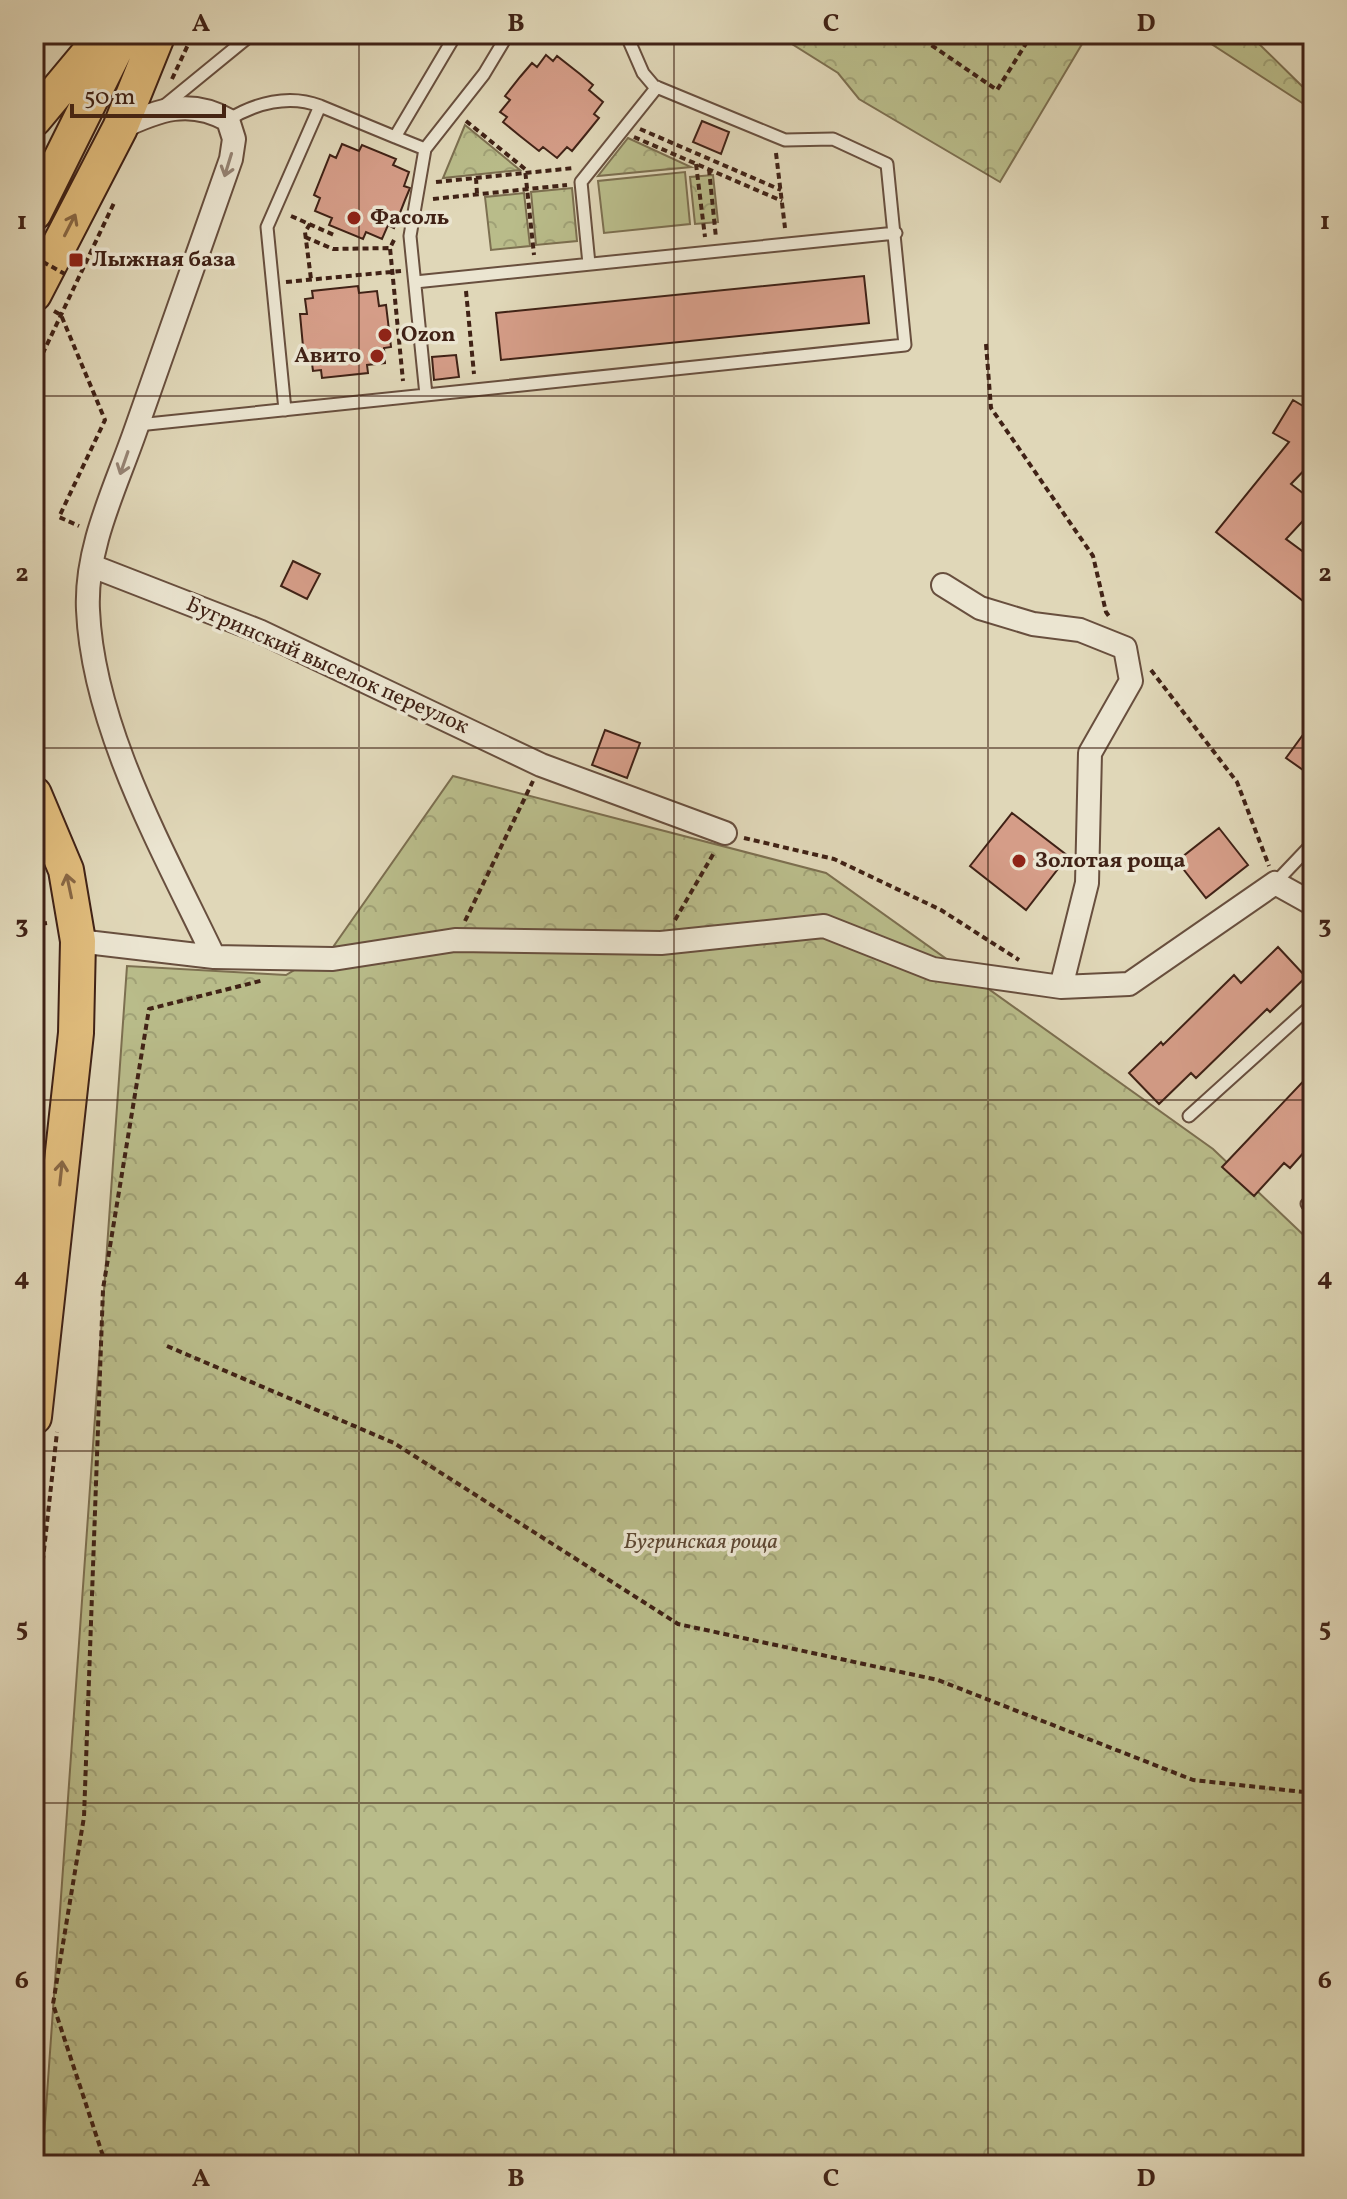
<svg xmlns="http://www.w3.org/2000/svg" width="1347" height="2199" viewBox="0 0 1347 2199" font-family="Vollkorn,serif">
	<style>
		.grass { fill: #b9bc8a; stroke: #7c6f50; stroke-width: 2 }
		.forest { fill: url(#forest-crowns); stroke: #7c6f50; stroke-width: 2 }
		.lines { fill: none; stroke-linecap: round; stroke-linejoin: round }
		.stream { stroke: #737c75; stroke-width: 6 }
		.building { fill: #d59d88; stroke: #402216; stroke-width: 2 }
		.service-casing { stroke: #684f3e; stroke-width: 15 }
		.minor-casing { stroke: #684f3e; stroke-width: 26 }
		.primary-casing { stroke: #402216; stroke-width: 38 }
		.path { stroke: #402216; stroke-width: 4; stroke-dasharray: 6 4; stroke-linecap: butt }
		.service { stroke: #ebe5d1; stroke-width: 11 }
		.minor { stroke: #ebe5d1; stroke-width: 22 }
		.primary { stroke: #e0bc7c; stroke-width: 34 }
		.path-bridge { stroke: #402216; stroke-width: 4; stroke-dasharray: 6 4; stroke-linecap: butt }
		.oneway { stroke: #968474 }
		.oneway2 { stroke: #886744 }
		.grid { fill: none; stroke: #402216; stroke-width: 2; stroke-opacity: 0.55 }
		.poi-dot { fill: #8f2418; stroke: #ebe5d1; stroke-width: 3 }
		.labels { text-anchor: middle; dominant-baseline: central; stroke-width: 7; stroke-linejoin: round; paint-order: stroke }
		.poi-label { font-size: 22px; font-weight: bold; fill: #402216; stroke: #ebe5d1; text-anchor: start }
		.street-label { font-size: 22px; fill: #402216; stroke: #ebe5d1 }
		.park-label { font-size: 22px; font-style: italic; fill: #5e4833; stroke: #ebe5d1 }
		.neatline { fill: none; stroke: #402216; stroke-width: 3 }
		.grid-label { font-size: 26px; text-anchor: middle; font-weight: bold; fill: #402216 }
	</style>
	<defs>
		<pattern id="forest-crowns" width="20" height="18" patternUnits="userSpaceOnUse" patternTransform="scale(2)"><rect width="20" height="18" fill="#b9bc8a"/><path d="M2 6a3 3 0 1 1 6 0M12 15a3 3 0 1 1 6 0" fill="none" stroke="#a0a176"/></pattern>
	</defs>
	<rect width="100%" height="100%" fill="#e0d7b8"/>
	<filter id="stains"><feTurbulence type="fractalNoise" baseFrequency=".0025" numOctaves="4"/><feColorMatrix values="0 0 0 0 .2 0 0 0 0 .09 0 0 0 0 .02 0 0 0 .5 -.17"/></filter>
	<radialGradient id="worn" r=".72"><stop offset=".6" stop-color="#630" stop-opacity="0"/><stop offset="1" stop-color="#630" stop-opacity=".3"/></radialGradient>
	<path class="grass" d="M 685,172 L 690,224 L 604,233 L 598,181 Z"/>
	<path class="forest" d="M 776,34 L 1088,34 L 1000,182 L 859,99 L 838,73 Z
		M 1196,34 L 1249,34 L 1313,97 L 1313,110 Z
		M 465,125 L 520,170 L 443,178 Z
		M 628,138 L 691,167 L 598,176 Z
		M 713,175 L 718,222 L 695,224 L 690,177 Z
		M 572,188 L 577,241 L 536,245 L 531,192 Z
		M 524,193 L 530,246 L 491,250 L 485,197 Z
		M 453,776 L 826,873 L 1213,1149 L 1313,1244 L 1313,2165 L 42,2165 L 127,966 L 286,975 L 333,947 Z"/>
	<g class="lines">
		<path class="stream" d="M 965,38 L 967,34"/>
	</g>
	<path class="building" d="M 546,55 L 553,61 L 557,56 L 580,74 L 593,85 L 589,90 L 603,102 L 594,114 L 599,118 L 586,134 L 572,151 L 567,147 L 557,158 L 543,147 L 539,151 L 520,136 L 503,122 L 507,117 L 500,112 L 510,100 L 505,96 L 520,77 L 532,63 L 537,67 Z
		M 702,121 L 729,132 L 721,154 L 693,142 Z
		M 342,144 L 359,151 L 362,145 L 396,159 L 393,165 L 409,172 L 404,186 L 410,188 L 405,200 L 394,228 L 388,225 L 382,239 L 366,232 L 363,239 L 329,225 L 332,218 L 315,211 L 320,198 L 314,195 L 330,155 L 336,158 Z
		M 864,276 L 869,323 L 501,360 L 496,313 Z
		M 358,286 L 359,293 L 377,291 L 379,306 L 386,305 L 391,347 L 384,348 L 385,363 L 367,365 L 368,373 L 322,378 L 321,370 L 313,371 L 311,356 L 304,357 L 300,314 L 307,314 L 305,299 L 313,298 L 312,291 Z
		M 456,355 L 459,377 L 434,380 L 432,357 Z
		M 1293,400 L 1313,412 L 1313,461 L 1291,484 L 1313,501 L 1313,510 L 1286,539 L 1313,559 L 1313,609 L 1216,532 L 1289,442 L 1273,433 Z
		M 293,561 L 320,574 L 307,599 L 281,586 Z
		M 1313,721 L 1313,777 L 1286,758 Z
		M 605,730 L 640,743 L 627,778 L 592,765 Z
		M 1012,813 L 1068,856 L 1026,910 L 970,866 Z
		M 1219,828 L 1248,865 L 1206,898 L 1177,861 Z
		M 1278,947 L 1306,977 L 1270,1012 L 1267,1009 L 1196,1078 L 1191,1073 L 1159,1104 L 1129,1073 L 1161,1042 L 1163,1045 L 1234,975 L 1241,983 Z
		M 1313,1071 L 1313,1142 L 1290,1168 L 1284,1163 L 1254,1196 L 1222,1167 Z"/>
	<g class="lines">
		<defs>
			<path id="service" d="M 164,106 L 252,34
				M 228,120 C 255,103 289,94 320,106
				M 395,137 L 425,149 L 484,74 L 508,34
				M 425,149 L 410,236 L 426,395
				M 589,264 L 581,182 L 657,87
				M 415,282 L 896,233
				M 285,410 L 267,227 L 320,106 L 395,137 L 456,34
				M 138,425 L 905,345 L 887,164 L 833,139 L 785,140 L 654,86 L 643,73 L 626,34
				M 1275,883 L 1313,843
				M 1189,1116 L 1313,1004
				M 1307,1204 L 1313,1199"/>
			<path id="minor" d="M 120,128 C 158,110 189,98 228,120 L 234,139 L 231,159 C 199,249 168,339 136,429 C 116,487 85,547 88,610 C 93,728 164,852 214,957
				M 92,566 L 259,631 L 541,765 L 725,833
				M 943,585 L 980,608 L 1033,624 L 1080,630 L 1125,648 L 1131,681 L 1090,753 L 1087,883 L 1061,987
				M 78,941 L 214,957 L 333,959 L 455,940 L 661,943 L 824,926 L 933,969 L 1061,987 L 1129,984 L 1275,883 L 1313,904"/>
			<path id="primary" d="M 34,119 L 105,34
				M 34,213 L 123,34
				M 34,294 L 120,128 L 158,34
				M 34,794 L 66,870 L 78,941 L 76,1033 L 34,1417"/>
		</defs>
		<use href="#service" class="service-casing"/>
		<use href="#minor" class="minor-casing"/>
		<use href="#primary" class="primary-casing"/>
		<path class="path" d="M 915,34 L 997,90 L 1032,34
			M 172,79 L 193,34
			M 466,121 L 525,169 L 534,255
			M 640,129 L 781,190
			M 634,137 L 782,201
			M 776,153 L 785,228
			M 696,164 L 705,237
			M 709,169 L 716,238
			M 476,178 L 477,194
			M 436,182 L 574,168
			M 433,199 L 567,185
			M 291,216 L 334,235
			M 310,224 L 305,232 L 311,279
			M 305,237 L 333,249 L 390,248
			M 394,240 L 390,248 L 403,381
			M 286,282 L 401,271
			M 466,291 L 474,374
			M 54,311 L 61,315 L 105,420 L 59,517 L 79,526
			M 986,344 L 991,408 L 1093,556 L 1106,612 L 1111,619
			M 34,372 L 114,203
			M 1151,670 L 1237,782 L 1269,866
			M 744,838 L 834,859 L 941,910 L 1019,960
			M 675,920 L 715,851
			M 465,921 L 533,781
			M 34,925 L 47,923
			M 167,1346 L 394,1443 L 678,1624 L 938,1680 L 1193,1780 L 1313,1793
			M 34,1641 L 57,1432
			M 106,2165 L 53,2004 L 84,1817 L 103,1289 L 149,1009 L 264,980"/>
		<use href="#service" class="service"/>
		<use href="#minor" class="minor"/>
		<use href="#primary" class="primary"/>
		<path class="path-bridge" d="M 34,257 L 65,274"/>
	</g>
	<defs><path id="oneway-shaft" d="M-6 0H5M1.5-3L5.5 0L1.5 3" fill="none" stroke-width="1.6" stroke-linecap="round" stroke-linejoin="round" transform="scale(2)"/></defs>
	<g class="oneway">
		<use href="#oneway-shaft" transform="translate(228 165) rotate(107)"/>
		<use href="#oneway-shaft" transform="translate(124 463) rotate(109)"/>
	</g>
	<g class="oneway2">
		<use href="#oneway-shaft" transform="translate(70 225) rotate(-63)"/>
		<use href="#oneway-shaft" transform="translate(69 886) rotate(-102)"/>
		<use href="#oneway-shaft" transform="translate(61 1173) rotate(-84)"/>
	</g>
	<path class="grid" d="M 359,34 L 359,2165M 674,34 L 674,2165M 988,34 L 988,2165M 34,396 L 1313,396M 34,748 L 1313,748M 34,1100 L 1313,1100M 34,1451 L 1313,1451M 34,1803 L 1313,1803"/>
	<g class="poi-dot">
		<circle cx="354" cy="218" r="8"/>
		<rect x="68" y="252" width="16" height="16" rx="4"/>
		<circle cx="385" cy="335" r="8"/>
		<circle cx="377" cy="356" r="8"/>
		<circle cx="1019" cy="861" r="8"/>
	</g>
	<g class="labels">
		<g class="poi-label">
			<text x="370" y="218">Фасоль</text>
			<text x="92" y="260">Лыжная база</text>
			<text x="401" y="335">Ozon</text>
			<text x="361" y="356" text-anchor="end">Авито</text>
			<text x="1035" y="861">Золотая роща</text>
		</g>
		<g class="street-label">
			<text transform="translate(327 666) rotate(24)">Бугринский выселок переулок</text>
		</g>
		<g class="park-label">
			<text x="701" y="1542">Бугринская роща</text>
		</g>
	</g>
	<rect width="1347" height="2199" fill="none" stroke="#e0d7b8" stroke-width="88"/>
	<path d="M72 104v12h152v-12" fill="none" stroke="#402216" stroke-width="4"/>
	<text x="84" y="104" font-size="24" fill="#402216" stroke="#ebe5d1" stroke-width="6" paint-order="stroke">50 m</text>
	<rect x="44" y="44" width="1259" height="2111" class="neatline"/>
	<g class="grid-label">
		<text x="201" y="31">A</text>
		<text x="516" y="31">B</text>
		<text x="831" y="31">C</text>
		<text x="1146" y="31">D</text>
		<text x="22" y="229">1</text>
		<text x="1325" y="229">1</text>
		<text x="22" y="581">2</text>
		<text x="1325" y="581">2</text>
		<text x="22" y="933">3</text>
		<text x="1325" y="933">3</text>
		<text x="22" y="1285">4</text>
		<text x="1325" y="1285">4</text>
		<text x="22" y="1636">5</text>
		<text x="1325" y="1636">5</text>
		<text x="22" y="1988">6</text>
		<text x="1325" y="1988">6</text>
		<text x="201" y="2186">A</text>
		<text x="516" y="2186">B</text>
		<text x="831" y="2186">C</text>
		<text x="1146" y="2186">D</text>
	</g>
	<rect width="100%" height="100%" filter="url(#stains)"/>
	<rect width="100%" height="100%" fill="url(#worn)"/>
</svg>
